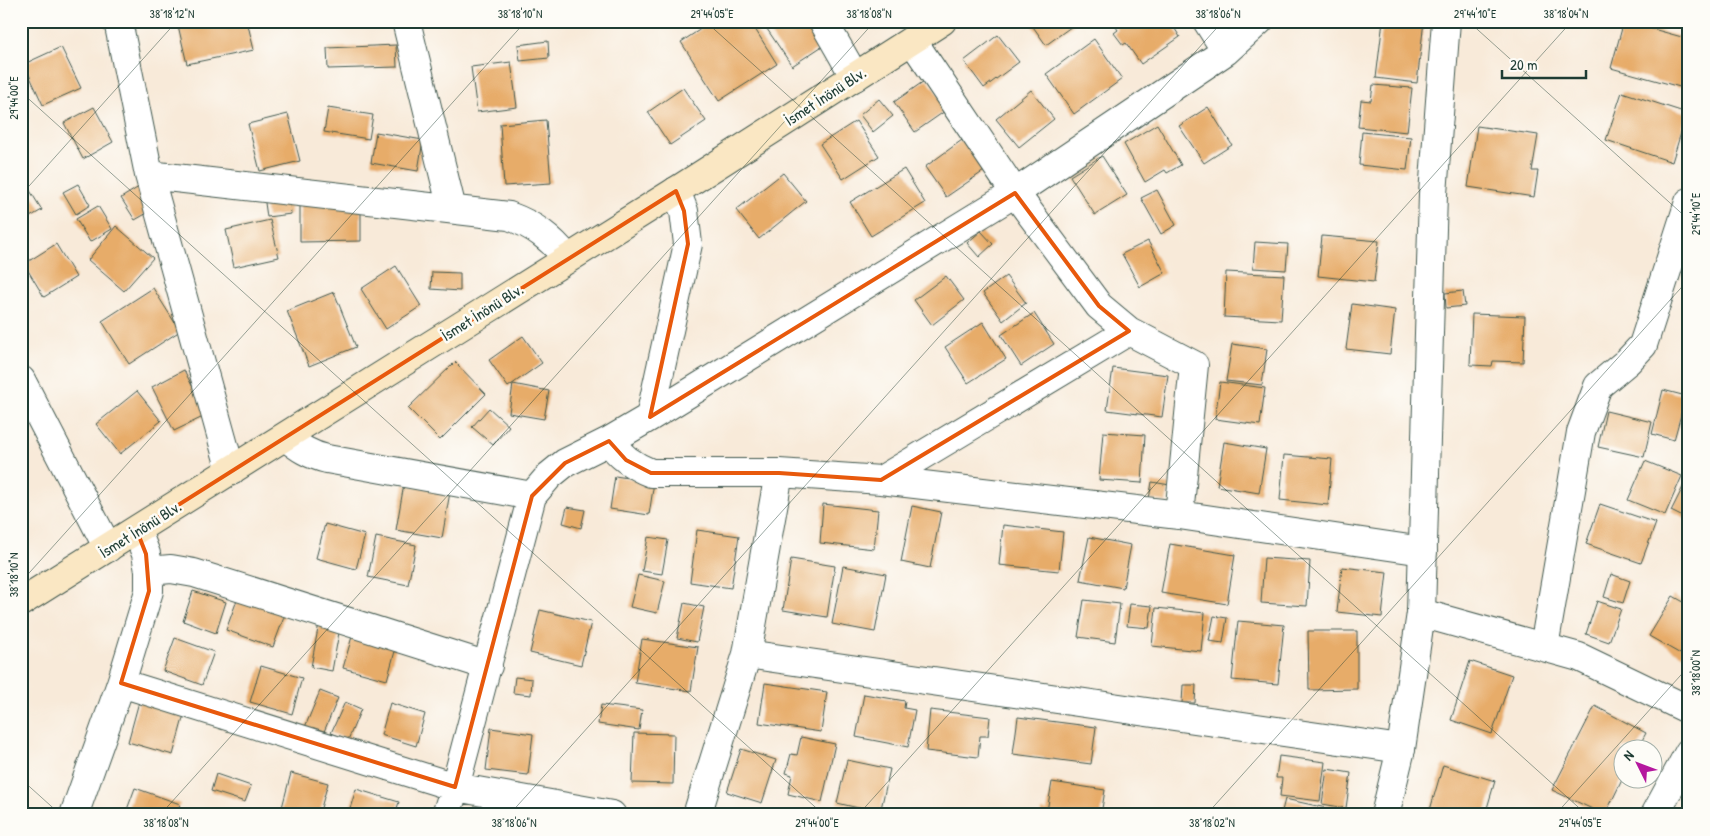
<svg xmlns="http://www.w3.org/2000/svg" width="1710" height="836" viewBox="0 0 1710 836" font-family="'Patrick Hand',sans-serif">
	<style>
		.building { fill: #e7ac69 }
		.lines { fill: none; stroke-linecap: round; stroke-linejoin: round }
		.minor-casing { stroke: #40574d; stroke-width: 30 }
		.tertiary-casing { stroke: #40574d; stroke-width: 30 }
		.secondary-casing { stroke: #40574d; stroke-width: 30 }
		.minor { stroke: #fff; stroke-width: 28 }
		.tertiary { stroke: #fff; stroke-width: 28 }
		.secondary { stroke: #fae7c3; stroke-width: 28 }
		.marked { fill: none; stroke: #e8590c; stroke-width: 4; stroke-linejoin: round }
		.ticks { fill: none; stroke: #1f3d34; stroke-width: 1; stroke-opacity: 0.45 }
		.labels { text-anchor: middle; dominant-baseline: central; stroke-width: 5; stroke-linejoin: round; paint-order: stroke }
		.street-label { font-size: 16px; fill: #1f3d34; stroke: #fdfcf7 }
		.neatline { fill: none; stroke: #1f3d34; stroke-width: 2 }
		.ticks-label { font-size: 12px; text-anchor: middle; fill: #1f3d34 }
	</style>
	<rect width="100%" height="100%" fill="#fdfcf7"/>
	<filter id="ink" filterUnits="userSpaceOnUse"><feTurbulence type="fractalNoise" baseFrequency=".02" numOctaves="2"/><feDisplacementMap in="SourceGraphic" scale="10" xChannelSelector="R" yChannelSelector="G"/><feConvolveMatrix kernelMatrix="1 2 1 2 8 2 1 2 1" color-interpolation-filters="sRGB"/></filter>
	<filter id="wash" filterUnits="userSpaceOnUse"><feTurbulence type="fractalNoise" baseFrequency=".0096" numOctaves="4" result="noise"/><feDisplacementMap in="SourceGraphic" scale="20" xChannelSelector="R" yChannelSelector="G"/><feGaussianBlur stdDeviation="1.12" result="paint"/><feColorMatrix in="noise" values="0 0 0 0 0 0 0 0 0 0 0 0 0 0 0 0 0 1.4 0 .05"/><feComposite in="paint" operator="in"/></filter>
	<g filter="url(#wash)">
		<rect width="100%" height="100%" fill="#f8ead9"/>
		<g id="blocks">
			<path class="building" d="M 177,21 L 247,21 L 254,50 L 187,64 Z
				M 713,21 L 750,21 L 777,64 L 719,101 L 681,42 Z
				M 778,21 L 813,21 L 827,43 L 792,66 L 767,29 Z
				M 1029,21 L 1079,21 L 1046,45 Z
				M 1112,21 L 1170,21 L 1180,37 L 1141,64 L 1126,43 L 1123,45 L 1114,33 L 1118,30 Z
				M 1383,21 L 1424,21 L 1417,83 L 1376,78 Z
				M 1624,21 L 1689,39 L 1689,56 L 1680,87 L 1611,68 Z
				M 998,35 L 1019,62 L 984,88 L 964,61 Z
				M 1094,39 L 1122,79 L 1074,114 L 1046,74 Z
				M 548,41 L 549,58 L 520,61 L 518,45 Z
				M 396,45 L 397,67 L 328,69 L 327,48 Z
				M 61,47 L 81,88 L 43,105 L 24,64 Z
				M 511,62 L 517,107 L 477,112 L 471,67 Z
				M 927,79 L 948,109 L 915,132 L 894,102 Z
				M 1373,85 L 1412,88 L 1407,132 L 1358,127 L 1361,100 L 1371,101 Z
				M 683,88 L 706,121 L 670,145 L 648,112 Z
				M 1031,90 L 1054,119 L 1019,147 L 996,119 Z
				M 1622,92 L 1687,113 L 1672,162 L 1606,140 Z
				M 879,99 L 893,116 L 873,132 L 860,115 Z
				M 94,107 L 113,142 L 83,159 L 64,123 Z
				M 1208,107 L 1232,145 L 1204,163 L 1179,126 Z
				M 328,108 L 373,115 L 369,139 L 324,132 Z
				M 288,114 L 300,161 L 260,171 L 248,124 Z
				M 546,120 L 551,183 L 504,186 L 500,124 Z
				M 856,121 L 879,156 L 843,179 L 820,144 Z
				M 1157,124 L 1181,165 L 1167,173 L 1165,170 L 1145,182 L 1124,144 Z
				M 1477,126 L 1538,135 L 1532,171 L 1538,171 L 1534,197 L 1468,187 Z
				M 376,132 L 423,140 L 418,171 L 371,163 Z
				M 1362,132 L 1411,137 L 1407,170 L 1359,165 Z
				M 962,140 L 984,171 L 946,197 L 925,167 Z
				M 1102,156 L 1127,195 L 1095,215 L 1070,176 Z
				M 904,169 L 925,203 L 871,236 L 850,202 Z
				M 783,173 L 806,201 L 759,239 L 736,210 Z
				M 21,176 L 42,210 L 21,222 Z
				M 78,184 L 90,205 L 76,214 L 63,192 Z
				M 142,185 L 156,208 L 135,220 L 121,198 Z
				M 1157,190 L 1176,225 L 1161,234 L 1141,198 Z
				M 289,193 L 291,214 L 267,217 L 264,196 Z
				M 361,204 L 361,241 L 300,242 L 300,205 Z
				M 98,206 L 112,229 L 90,242 L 76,219 Z
				M 270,220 L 279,257 L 234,267 L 226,230 Z
				M 116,226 L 153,258 L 124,291 L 88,260 Z
				M 981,231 L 993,244 L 979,257 L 967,243 Z
				M 1322,236 L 1379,241 L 1374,282 L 1318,276 Z
				M 1148,241 L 1165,273 L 1140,287 L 1122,254 Z
				M 1255,242 L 1288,244 L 1286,270 L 1253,268 Z
				M 56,244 L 76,277 L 44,297 L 24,264 Z
				M 396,266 L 421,306 L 386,329 L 361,289 Z
				M 432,272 L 460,273 L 460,291 L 431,289 Z
				M 1226,272 L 1284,275 L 1281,320 L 1224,317 Z
				M 946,276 L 964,300 L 932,325 L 914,300 Z
				M 1006,276 L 1026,303 L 1003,321 L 983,293 Z
				M 153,288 L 180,331 L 129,364 L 102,321 Z
				M 1463,291 L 1465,306 L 1446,308 L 1445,293 Z
				M 334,292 L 356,347 L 309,366 L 287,311 Z
				M 1352,304 L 1395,310 L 1390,354 L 1346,349 Z
				M 1034,313 L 1054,344 L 1021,366 L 1001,335 Z
				M 1472,314 L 1525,316 L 1523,362 L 1493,361 L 1492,366 L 1470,365 Z
				M 983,322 L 1006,359 L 968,383 L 945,347 Z
				M 523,336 L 542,363 L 508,387 L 489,360 Z
				M 1232,344 L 1267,349 L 1262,385 L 1226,381 Z
				M 455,362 L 486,394 L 440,440 L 408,408 Z
				M 1113,368 L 1168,375 L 1162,417 L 1107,410 Z
				M 184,370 L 207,415 L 174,431 L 152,387 Z
				M 1220,382 L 1265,388 L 1260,425 L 1215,419 Z
				M 513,384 L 549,391 L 544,419 L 509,413 Z
				M 1663,390 L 1686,396 L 1674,440 L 1652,434 Z
				M 137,391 L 161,421 L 120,454 L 96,424 Z
				M 489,408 L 509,426 L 493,445 L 472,427 Z
				M 1606,411 L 1652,422 L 1644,457 L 1598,447 Z
				M 1103,432 L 1145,435 L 1142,483 L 1099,480 Z
				M 1224,442 L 1266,449 L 1259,493 L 1217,486 Z
				M 1284,455 L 1332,459 L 1328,505 L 1280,500 Z
				M 1645,461 L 1682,476 L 1665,515 L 1628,500 Z
				M 1689,475 L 1689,520 L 1671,511 Z
				M 615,476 L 654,482 L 649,515 L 610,509 Z
				M 1152,482 L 1170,485 L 1166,502 L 1149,499 Z
				M 404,484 L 450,492 L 442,538 L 396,530 Z
				M 823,504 L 878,510 L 874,549 L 820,543 Z
				M 1600,504 L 1656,523 L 1641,563 L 1586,544 Z
				M 912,506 L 941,512 L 930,568 L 901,562 Z
				M 567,507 L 585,510 L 581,528 L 563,523 Z
				M 325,524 L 365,535 L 356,569 L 316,558 Z
				M 1003,525 L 1063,532 L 1059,571 L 999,565 Z
				M 697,530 L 739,536 L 731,588 L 690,582 Z
				M 376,537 L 416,545 L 408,585 L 368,577 Z
				M 648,537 L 668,540 L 662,574 L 642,571 Z
				M 1089,537 L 1131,545 L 1123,588 L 1080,580 Z
				M 1170,544 L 1235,555 L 1227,604 L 1161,593 Z
				M 1264,558 L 1310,561 L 1307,606 L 1261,603 Z
				M 791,559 L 835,566 L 827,617 L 783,610 Z
				M 843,566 L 886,574 L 875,632 L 832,624 Z
				M 1342,567 L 1387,572 L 1382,617 L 1337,612 Z
				M 1611,574 L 1630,581 L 1623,603 L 1604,597 Z
				M 638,575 L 665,581 L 657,613 L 630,607 Z
				M 193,591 L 226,602 L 216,633 L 183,621 Z
				M 240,592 L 287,609 L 273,647 L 226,630 Z
				M 1673,596 L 1689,605 L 1689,648 L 1684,656 L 1649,636 Z
				M 1084,600 L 1120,604 L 1115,642 L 1078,637 Z
				M 1597,601 L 1621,609 L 1609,642 L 1586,634 Z
				M 684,603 L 704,607 L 697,642 L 677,638 Z
				M 1130,604 L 1152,606 L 1149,628 L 1127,626 Z
				M 1156,608 L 1205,613 L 1201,651 L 1152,646 Z
				M 540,610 L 591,622 L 581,665 L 530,653 Z
				M 1214,616 L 1227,618 L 1223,643 L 1209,641 Z
				M 1238,621 L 1284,625 L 1278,684 L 1232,680 Z
				M 319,623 L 340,627 L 332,671 L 311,667 Z
				M 1308,631 L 1357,631 L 1357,689 L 1309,690 Z
				M 353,633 L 397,644 L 387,680 L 343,668 Z
				M 175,638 L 214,652 L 202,685 L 163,671 Z
				M 642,639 L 698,647 L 691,691 L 635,683 Z
				M 1470,661 L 1512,675 L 1492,734 L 1451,720 Z
				M 261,666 L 302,678 L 292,714 L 250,702 Z
				M 515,677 L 532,679 L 531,695 L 513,693 Z
				M 765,683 L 827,692 L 821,732 L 759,723 Z
				M 1183,685 L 1196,685 L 1195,703 L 1182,703 Z
				M 320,691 L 338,698 L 323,734 L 305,727 Z
				M 864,694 L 905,701 L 904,708 L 915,710 L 908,747 L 856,737 Z
				M 140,698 L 185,711 L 173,755 L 128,742 Z
				M 345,702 L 361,709 L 348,740 L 331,733 Z
				M 390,703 L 425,714 L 416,746 L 381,735 Z
				M 601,705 L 642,710 L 639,730 L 598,724 Z
				M 1595,706 L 1646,733 L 1638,748 L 1622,748 L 1622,780 L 1605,815 L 1552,790 Z
				M 930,710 L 990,717 L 988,736 L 980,736 L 978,757 L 926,751 Z
				M 1018,717 L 1096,727 L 1091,764 L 1013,754 Z
				M 491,728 L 533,734 L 528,775 L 486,770 Z
				M 634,733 L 674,734 L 673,784 L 632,783 Z
				M 801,737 L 835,744 L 822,802 L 788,794 L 792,775 L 786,773 L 791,754 L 797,755 Z
				M 741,749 L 776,760 L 762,803 L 727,792 Z
				M 1279,756 L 1325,762 L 1320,801 L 1280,796 L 1282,778 L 1276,778 Z
				M 847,760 L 890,769 L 880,813 L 837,803 Z
				M 1443,765 L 1495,781 L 1485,815 L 1445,815 L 1430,810 Z
				M 1327,769 L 1351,773 L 1346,808 L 1322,804 Z
				M 291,773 L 328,783 L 319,815 L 280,815 Z
				M 216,774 L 251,786 L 245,802 L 211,791 Z
				M 1052,782 L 1105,790 L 1101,815 L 1041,815 L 1042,810 L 1047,811 Z
				M 135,788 L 180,804 L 176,815 L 125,815 Z
				M 356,789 L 399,802 L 395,815 L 348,815 Z
				M 1285,799 L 1340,811 L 1339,815 L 1281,815 Z"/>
		</g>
	</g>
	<g filter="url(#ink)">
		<use href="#blocks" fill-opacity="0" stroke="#40574d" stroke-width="1"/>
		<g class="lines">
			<defs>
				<path id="minor" d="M 118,21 L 149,175 L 231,471
					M 406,21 L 452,209
					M 823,21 L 855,77
					M 1207,21 L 1226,51
					M 912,40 L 1015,193 L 1099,306 L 1129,331 L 1194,365 L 1179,515
					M 149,175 L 509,216 C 534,225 551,238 567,258
					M 21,380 L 108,548
					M 650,417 L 688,244 L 684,211 L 676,191
					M 286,437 C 299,448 310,455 327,459 L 532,496
					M 609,441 C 620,457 633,466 651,473 L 779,473 L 881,480 L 1179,515 L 1423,551
					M 881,480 L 1129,331
					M 149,571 L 171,569 L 194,573 L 488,666
					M 1421,613 L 1579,657 L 1689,710
					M 1544,647 L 1581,432 L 1598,386 L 1628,361 L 1643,345 L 1689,202
					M 747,654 L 1401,749
					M 121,683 L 455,787 L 612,815
					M 74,815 L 121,683 L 149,591 L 149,571 L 146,554 L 137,531
					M 446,815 L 455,787 L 532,496 L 549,476 L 565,463 L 609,441 L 650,417 L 1015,193 L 1226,51 L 1259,21
					M 697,815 L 747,654 L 779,473
					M 1655,815 L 1689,752"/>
				<path id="tertiary" d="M 1385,815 L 1401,749 L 1421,613 L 1433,194 L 1446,21"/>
				<path id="secondary" d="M 21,602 L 676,191 L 942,21"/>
			</defs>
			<use href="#minor" class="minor-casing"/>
			<use href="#tertiary" class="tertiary-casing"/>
			<use href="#secondary" class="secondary-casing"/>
			<use href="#minor" class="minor"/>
			<use href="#tertiary" class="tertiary"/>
			<use href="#secondary" class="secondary"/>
		</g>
	</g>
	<path class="marked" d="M 676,191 L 684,211 L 688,244 L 650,417 L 1015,193 L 1099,306 L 1129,331 L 881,480 L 779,473 L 651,473 L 626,460 L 609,441 L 565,463 L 532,496 L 455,787 L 121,683 L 149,591 L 146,554 L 137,531 Z"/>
	<path class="ticks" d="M 705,21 L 1587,815M 1468,21 L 1689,220M 21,92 L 824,815M 21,195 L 177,21M 21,582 L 526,21M 21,779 L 61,815M 160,815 L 875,21M 509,815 L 1223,21M 858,815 L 1572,21M 1206,815 L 1689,279M 1555,815 L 1689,666"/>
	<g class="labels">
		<g class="street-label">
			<text transform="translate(825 96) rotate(-33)">İsmet İnönü Blv.</text>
			<text transform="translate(482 312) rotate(-32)">İsmet İnönü Blv.</text>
			<text transform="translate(140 529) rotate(-32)">İsmet İnönü Blv.</text>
		</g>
	</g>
	<rect width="1710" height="836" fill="none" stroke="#fdfcf7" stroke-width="55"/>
	<g transform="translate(1638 764) rotate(312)"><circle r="24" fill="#fdfcf7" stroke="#a4b0a9"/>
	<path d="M0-4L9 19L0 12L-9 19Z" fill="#b5179e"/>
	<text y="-8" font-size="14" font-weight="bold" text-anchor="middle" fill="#1f3d34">N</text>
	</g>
	<path d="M1502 70v8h84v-8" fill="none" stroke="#1f3d34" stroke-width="2.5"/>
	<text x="1510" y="70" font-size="15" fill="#1f3d34" stroke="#fdfcf7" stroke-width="4" paint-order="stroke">20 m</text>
	<rect x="28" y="28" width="1654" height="780" class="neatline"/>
	<g class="ticks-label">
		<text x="172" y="18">38°18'12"N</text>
		<text x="520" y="18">38°18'10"N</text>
		<text x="712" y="18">29°44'05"E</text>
		<text x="869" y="18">38°18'08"N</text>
		<text x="1218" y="18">38°18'06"N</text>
		<text x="1475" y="18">29°44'10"E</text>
		<text x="1566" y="18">38°18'04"N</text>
		<text transform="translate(14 98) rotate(-90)" y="4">29°44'00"E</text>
		<text transform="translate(1696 214) rotate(-90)" y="4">29°44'10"E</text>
		<text transform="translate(14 575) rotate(-90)" y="4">38°18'10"N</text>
		<text transform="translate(1696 673) rotate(-90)" y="4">38°18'00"N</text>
		<text x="166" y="827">38°18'08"N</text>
		<text x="514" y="827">38°18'06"N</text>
		<text x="817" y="827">29°44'00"E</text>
		<text x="1212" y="827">38°18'02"N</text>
		<text x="1580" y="827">29°44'05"E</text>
	</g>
</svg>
